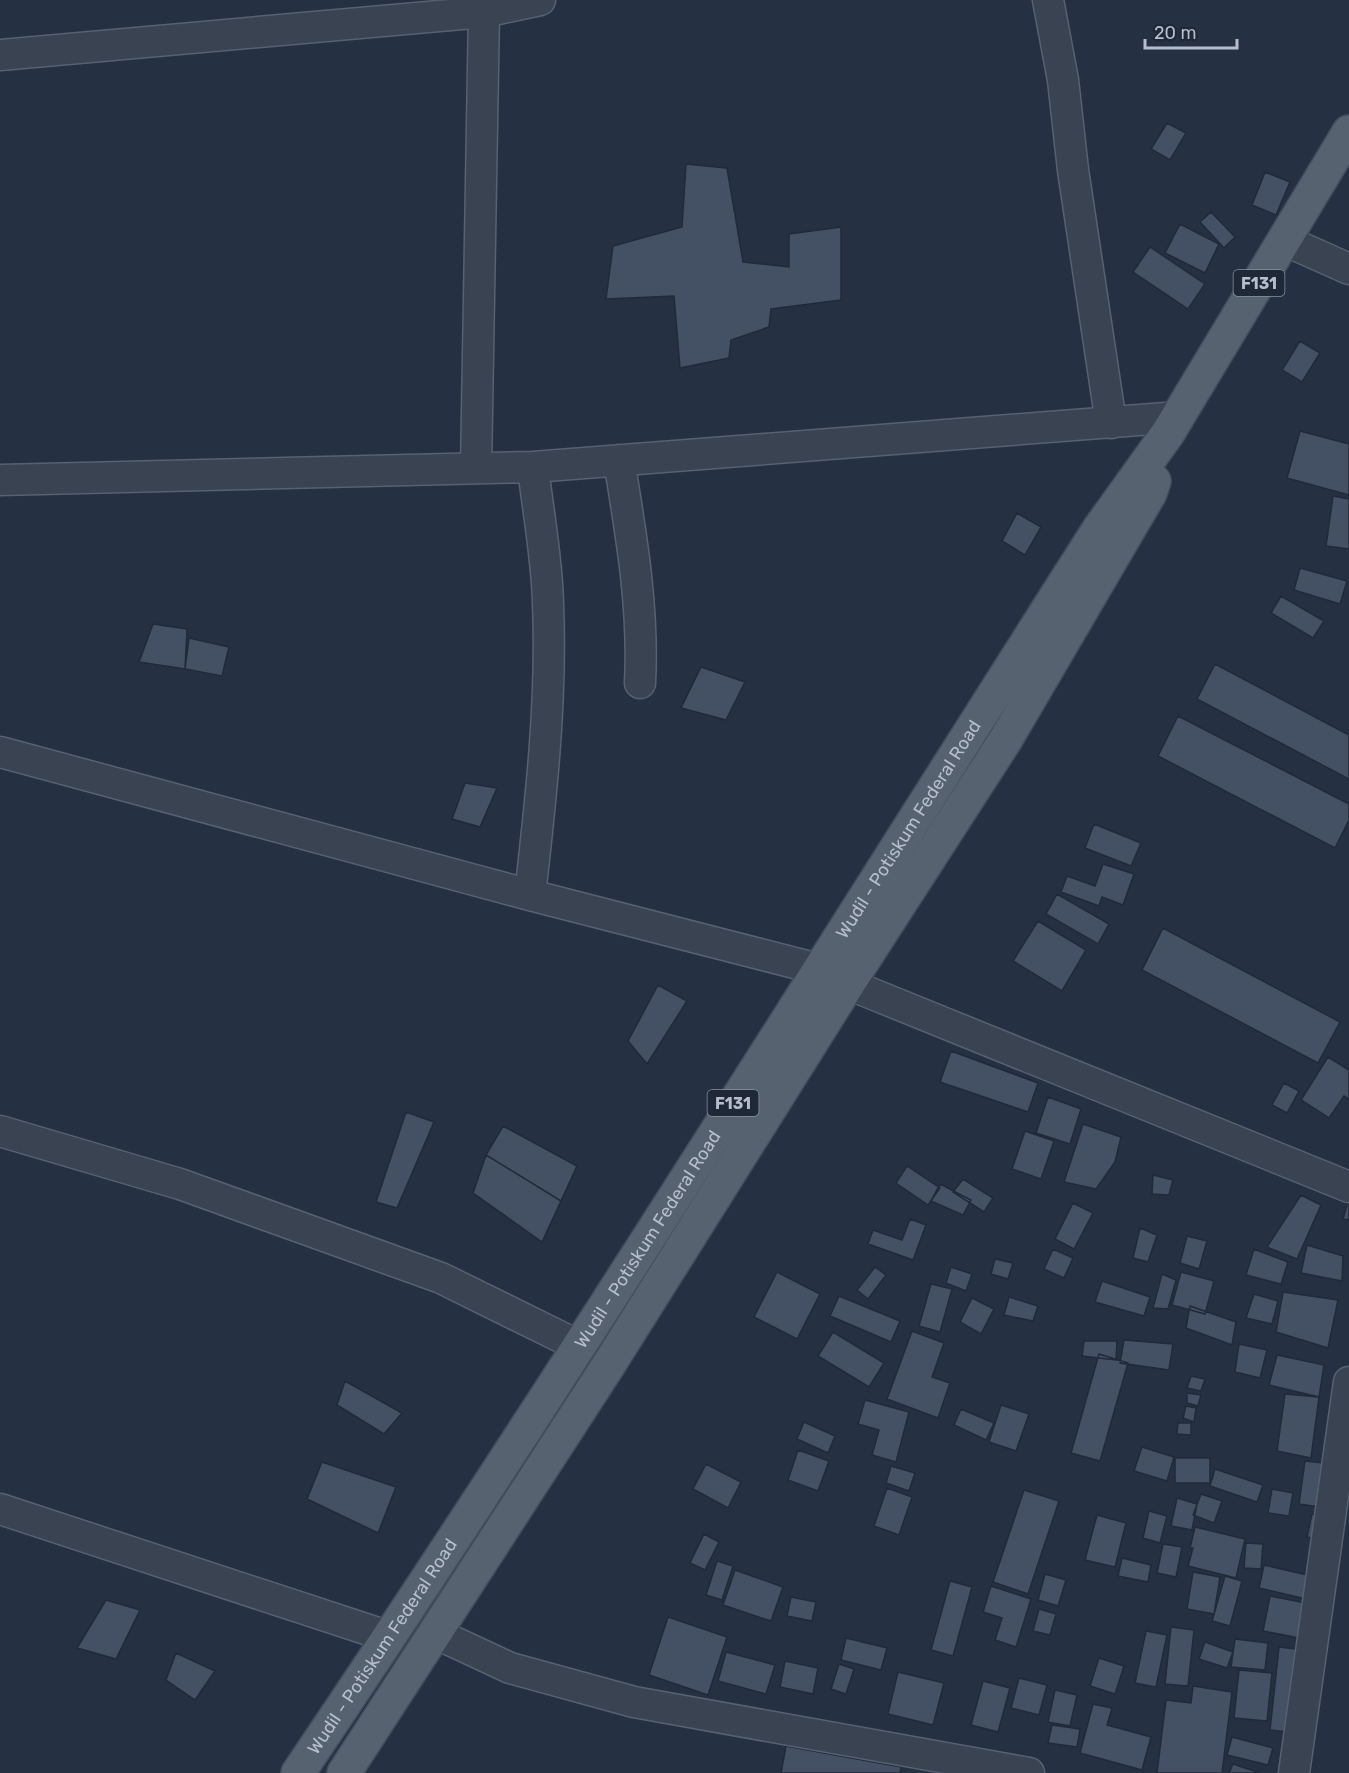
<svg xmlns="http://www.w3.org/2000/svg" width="1349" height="1773" viewBox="0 0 1349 1773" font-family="Rubik,sans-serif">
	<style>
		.building { fill: #445064; stroke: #202a39; stroke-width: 1.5 }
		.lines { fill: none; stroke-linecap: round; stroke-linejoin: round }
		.minor-casing { stroke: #57616f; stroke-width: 33 }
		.primary-casing { stroke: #434c5b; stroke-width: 36 }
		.minor { stroke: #394351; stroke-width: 30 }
		.primary { stroke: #576271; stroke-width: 33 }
		.labels { text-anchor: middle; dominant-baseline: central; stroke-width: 4.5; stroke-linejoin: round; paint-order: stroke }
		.shield { fill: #1e2837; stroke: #88919f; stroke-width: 1.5 }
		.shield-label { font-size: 16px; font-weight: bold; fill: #b6becc }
		.street-label { font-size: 18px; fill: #b6becc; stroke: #1e2837 }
	</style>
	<rect width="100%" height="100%" fill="#253142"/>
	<path class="building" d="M 1167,123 L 1186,133 L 1170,160 L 1151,149 Z
		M 686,164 L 727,168 L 743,262 L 789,267 L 789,234 L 841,227 L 841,300 L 771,309 L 769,327 L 731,340 L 729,358 L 680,368 L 674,296 L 606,299 L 613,246 L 682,227 Z
		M 1265,172 L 1290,182 L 1276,215 L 1252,205 Z
		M 1211,212 L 1235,237 L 1224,248 L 1200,222 Z
		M 1180,224 L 1219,244 L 1205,273 L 1165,253 Z
		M 1150,247 L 1205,284 L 1188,309 L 1133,272 Z
		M 1300,341 L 1320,353 L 1302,382 L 1282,370 Z
		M 1300,431 L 1349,444 L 1349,495 L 1287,478 Z
		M 1333,496 L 1349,499 L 1349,549 L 1326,546 Z
		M 1017,513 L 1041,527 L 1025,555 L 1002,541 Z
		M 1300,568 L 1347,581 L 1340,604 L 1294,590 Z
		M 1281,596 L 1324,621 L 1313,638 L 1271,613 Z
		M 153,624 L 187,629 L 185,669 L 139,662 Z
		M 189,638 L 229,647 L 222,676 L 185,669 Z
		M 1215,664 L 1349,735 L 1349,779 L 1197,699 Z
		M 701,667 L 745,682 L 726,720 L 681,708 Z
		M 1178,716 L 1349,804 L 1349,820 L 1335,848 L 1158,756 Z
		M 465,783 L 497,788 L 480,827 L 452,819 Z
		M 1094,824 L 1141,843 L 1131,866 L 1085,848 Z
		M 1103,864 L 1134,874 L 1123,905 L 1102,897 L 1099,906 L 1061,892 L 1067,876 L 1095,886 Z
		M 1057,894 L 1109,924 L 1098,944 L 1046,914 Z
		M 1038,921 L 1086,950 L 1062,991 L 1013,961 Z
		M 1163,928 L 1340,1022 L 1318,1063 L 1142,970 Z
		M 658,985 L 687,1001 L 647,1064 L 628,1041 Z
		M 951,1051 L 1038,1083 L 1028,1112 L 940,1082 Z
		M 1328,1057 L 1349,1070 L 1349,1099 L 1344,1096 L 1329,1118 L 1301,1100 Z
		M 1284,1083 L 1299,1091 L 1287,1113 L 1272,1105 Z
		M 1048,1097 L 1081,1109 L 1070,1144 L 1036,1133 Z
		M 406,1112 L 434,1122 L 397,1208 L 376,1202 Z
		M 1083,1124 L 1121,1137 L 1115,1162 L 1096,1189 L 1064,1182 Z
		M 503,1126 L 577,1166 L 561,1201 L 486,1155 Z
		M 1025,1131 L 1054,1141 L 1041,1179 L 1012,1169 Z
		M 486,1155 L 561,1201 L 542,1242 L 473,1193 Z
		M 907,1166 L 940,1188 L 928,1205 L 896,1183 Z
		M 1153,1175 L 1173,1180 L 1169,1195 L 1152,1194 Z
		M 963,1179 L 993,1198 L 984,1212 L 953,1192 Z
		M 940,1184 L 971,1200 L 963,1215 L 931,1201 Z
		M 1301,1195 L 1321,1205 L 1297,1259 L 1267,1247 Z
		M 1348,1201 L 1349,1201 L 1349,1220 L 1343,1219 Z
		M 1073,1203 L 1093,1213 L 1074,1249 L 1055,1239 Z
		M 910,1219 L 926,1225 L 913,1260 L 868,1244 L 873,1230 L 902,1240 Z
		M 1140,1228 L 1157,1235 L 1148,1262 L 1133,1258 Z
		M 1187,1236 L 1207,1241 L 1199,1269 L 1180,1263 Z
		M 1307,1245 L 1343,1256 L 1342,1281 L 1301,1273 Z
		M 1053,1249 L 1073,1258 L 1064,1278 L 1044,1269 Z
		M 1254,1249 L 1288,1262 L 1281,1284 L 1246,1275 Z
		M 995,1259 L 1013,1263 L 1008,1279 L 991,1274 Z
		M 875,1267 L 886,1275 L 868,1299 L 857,1290 Z
		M 951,1267 L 972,1274 L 966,1291 L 946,1283 Z
		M 777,1272 L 820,1294 L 797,1339 L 754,1317 Z
		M 1181,1272 L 1214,1281 L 1205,1314 L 1172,1305 Z
		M 1162,1274 L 1176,1280 L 1168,1309 L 1153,1308 Z
		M 1102,1281 L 1150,1297 L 1144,1316 L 1095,1302 Z
		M 931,1284 L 952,1289 L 940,1332 L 919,1326 Z
		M 1283,1292 L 1338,1300 L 1328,1348 L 1276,1332 Z
		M 1254,1294 L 1278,1301 L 1272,1324 L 1246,1318 Z
		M 839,1296 L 900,1321 L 891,1342 L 830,1316 Z
		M 1009,1297 L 1038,1306 L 1033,1321 L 1004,1315 Z
		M 972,1298 L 994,1309 L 981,1334 L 960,1322 Z
		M 1190,1306 L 1236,1322 L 1232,1345 L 1186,1328 Z
		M 912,1331 L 944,1343 L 932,1377 L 950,1383 L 938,1418 L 887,1399 Z
		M 833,1332 L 884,1363 L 869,1387 L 818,1356 Z
		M 1124,1340 L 1173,1344 L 1169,1370 L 1120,1363 Z
		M 1084,1341 L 1117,1341 L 1116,1360 L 1082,1356 Z
		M 1239,1344 L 1267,1350 L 1260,1378 L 1235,1372 Z
		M 1099,1354 L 1128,1363 L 1100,1461 L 1071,1453 Z
		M 1277,1355 L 1324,1365 L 1319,1397 L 1269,1385 Z
		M 1191,1376 L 1205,1379 L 1201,1391 L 1187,1388 Z
		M 345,1381 L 402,1413 L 384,1434 L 337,1405 Z
		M 1187,1393 L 1201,1395 L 1198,1406 L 1187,1403 Z
		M 1285,1394 L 1319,1397 L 1311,1458 L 1277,1451 Z
		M 865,1400 L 909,1412 L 896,1462 L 872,1455 L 879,1430 L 858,1424 Z
		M 1001,1405 L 1029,1414 L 1016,1451 L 989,1442 Z
		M 1186,1406 L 1196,1408 L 1194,1422 L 1183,1418 Z
		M 961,1409 L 994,1423 L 986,1440 L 954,1425 Z
		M 804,1422 L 835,1436 L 828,1453 L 797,1439 Z
		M 1178,1423 L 1191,1423 L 1191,1435 L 1177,1434 Z
		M 1142,1447 L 1174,1457 L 1167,1481 L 1134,1471 Z
		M 798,1450 L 829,1461 L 818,1491 L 788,1480 Z
		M 1175,1458 L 1210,1458 L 1210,1483 L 1175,1483 Z
		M 1305,1461 L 1334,1464 L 1327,1508 L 1299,1504 Z
		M 322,1462 L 396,1487 L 378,1533 L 307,1499 Z
		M 706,1464 L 741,1482 L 728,1508 L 693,1489 Z
		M 891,1466 L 915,1473 L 909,1491 L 886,1483 Z
		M 1215,1469 L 1263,1485 L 1257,1502 L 1210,1486 Z
		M 887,1488 L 912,1497 L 899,1535 L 874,1526 Z
		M 1272,1489 L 1293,1493 L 1289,1516 L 1268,1513 Z
		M 1024,1490 L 1059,1501 L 1028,1594 L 993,1582 Z
		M 1201,1494 L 1222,1501 L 1214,1523 L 1193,1515 Z
		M 1177,1498 L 1197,1504 L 1192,1530 L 1171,1526 Z
		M 1149,1511 L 1167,1516 L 1160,1543 L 1143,1538 Z
		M 1312,1514 L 1325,1517 L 1320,1540 L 1307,1537 Z
		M 1097,1515 L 1126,1523 L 1115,1567 L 1085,1560 Z
		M 1195,1527 L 1245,1539 L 1236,1578 L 1188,1566 L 1193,1548 L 1190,1548 Z
		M 704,1534 L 719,1542 L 705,1570 L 690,1563 Z
		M 1246,1543 L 1263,1544 L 1261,1569 L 1244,1568 Z
		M 1163,1544 L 1182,1547 L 1176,1577 L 1157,1573 Z
		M 1122,1558 L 1151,1565 L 1148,1582 L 1118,1576 Z
		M 717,1561 L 733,1566 L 722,1600 L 706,1595 Z
		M 1264,1565 L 1316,1577 L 1310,1600 L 1259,1588 Z
		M 735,1570 L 783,1587 L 771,1621 L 723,1605 Z
		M 1193,1572 L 1220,1577 L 1214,1614 L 1187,1609 Z
		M 1045,1574 L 1066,1580 L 1058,1606 L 1038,1600 Z
		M 1225,1576 L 1242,1581 L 1230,1626 L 1212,1621 Z
		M 950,1581 L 972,1587 L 953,1656 L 931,1650 Z
		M 991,1586 L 1031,1599 L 1016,1647 L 995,1640 L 1002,1618 L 983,1612 Z
		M 1270,1596 L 1321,1606 L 1314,1641 L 1263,1631 Z
		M 791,1597 L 816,1602 L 812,1621 L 787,1616 Z
		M 106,1600 L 140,1610 L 116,1659 L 77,1648 Z
		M 1039,1609 L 1056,1614 L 1050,1635 L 1033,1631 Z
		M 668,1617 L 727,1637 L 708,1695 L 649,1675 Z
		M 1171,1627 L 1194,1630 L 1188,1686 L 1165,1684 Z
		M 1146,1631 L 1167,1635 L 1156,1687 L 1135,1683 Z
		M 846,1638 L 887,1648 L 881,1670 L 841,1660 Z
		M 1235,1639 L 1268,1643 L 1265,1670 L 1231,1667 Z
		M 1205,1642 L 1233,1652 L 1227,1668 L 1199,1659 Z
		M 1279,1647 L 1314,1651 L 1305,1734 L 1270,1730 Z
		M 726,1652 L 775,1665 L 766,1694 L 718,1681 Z
		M 176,1653 L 215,1671 L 195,1700 L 166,1680 Z
		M 1099,1658 L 1124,1666 L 1115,1694 L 1090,1686 Z
		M 785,1661 L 818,1668 L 813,1694 L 780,1687 Z
		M 839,1664 L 854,1669 L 846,1694 L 831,1689 Z
		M 1239,1670 L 1272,1673 L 1267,1721 L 1234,1718 Z
		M 898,1672 L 944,1683 L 933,1725 L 888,1714 Z
		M 1019,1678 L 1047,1685 L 1039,1715 L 1011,1708 Z
		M 983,1681 L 1010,1688 L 998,1732 L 971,1725 Z
		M 1193,1686 L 1232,1692 L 1222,1773 L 1157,1773 L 1166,1700 L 1191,1703 Z
		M 1055,1690 L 1077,1695 L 1070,1726 L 1048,1722 Z
		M 1093,1704 L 1112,1708 L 1107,1725 L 1151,1737 L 1142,1770 L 1080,1753 Z
		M 1052,1725 L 1080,1729 L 1077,1747 L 1048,1743 Z
		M 1232,1737 L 1273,1748 L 1268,1765 L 1227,1755 Z
		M 786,1746 L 901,1767 L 900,1773 L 781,1773 Z
		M 1233,1764 L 1260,1773 L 1229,1773 Z"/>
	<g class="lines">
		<defs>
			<path id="minor" d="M 1048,0 L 1063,80 L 1073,170 L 1111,423
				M 0,55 L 484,12 L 540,0
				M 1284,240 L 1349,269
				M 619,460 C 631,534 644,608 640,683
				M 476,468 L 484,12 L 486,0
				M 0,480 L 533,467 L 1178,417
				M 0,752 L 530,895 L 818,969
				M 530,895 C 541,798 552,701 548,603 C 547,558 538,512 533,467
				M 848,984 L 1349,1187
				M 0,1131 L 180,1184 L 441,1278 L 579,1346
				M 0,1509 L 390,1637
				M 435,1633 L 510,1668 L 634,1702 L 1029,1773
				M 1294,1773 L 1349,1382"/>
			<g id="primary">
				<path id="s1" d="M 298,1773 C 574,1364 834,945 1099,529 L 1168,433 L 1349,132"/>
				<path d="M 344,1773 L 608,1366 L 848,984 L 1006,739 L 1150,493 L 1154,481"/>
			</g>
		</defs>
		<use href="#minor" class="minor-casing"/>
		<use href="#primary" class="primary-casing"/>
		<use href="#minor" class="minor"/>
		<use href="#primary" class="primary"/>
	</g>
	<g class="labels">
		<g class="shield">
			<rect x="1233.5" y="270" width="51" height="26" rx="4.5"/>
			<rect x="707.5" y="1090" width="51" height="26" rx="4.5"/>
		</g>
		<g class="shield-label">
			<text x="1259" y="283">F131</text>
			<text x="733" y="1103">F131</text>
		</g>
		<g class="street-label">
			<text stroke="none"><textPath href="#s1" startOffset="1124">Wudil - Potiskum Federal Road</textPath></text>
			<text stroke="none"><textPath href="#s1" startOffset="638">Wudil - Potiskum Federal Road</textPath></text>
			<text stroke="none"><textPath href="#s1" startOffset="152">Wudil - Potiskum Federal Road</textPath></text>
		</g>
	</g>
	<path d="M1145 39v9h92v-9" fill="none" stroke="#b6becc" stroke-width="3"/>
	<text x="1154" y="39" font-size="18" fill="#b6becc" stroke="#1e2837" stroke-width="4.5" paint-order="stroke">20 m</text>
</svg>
